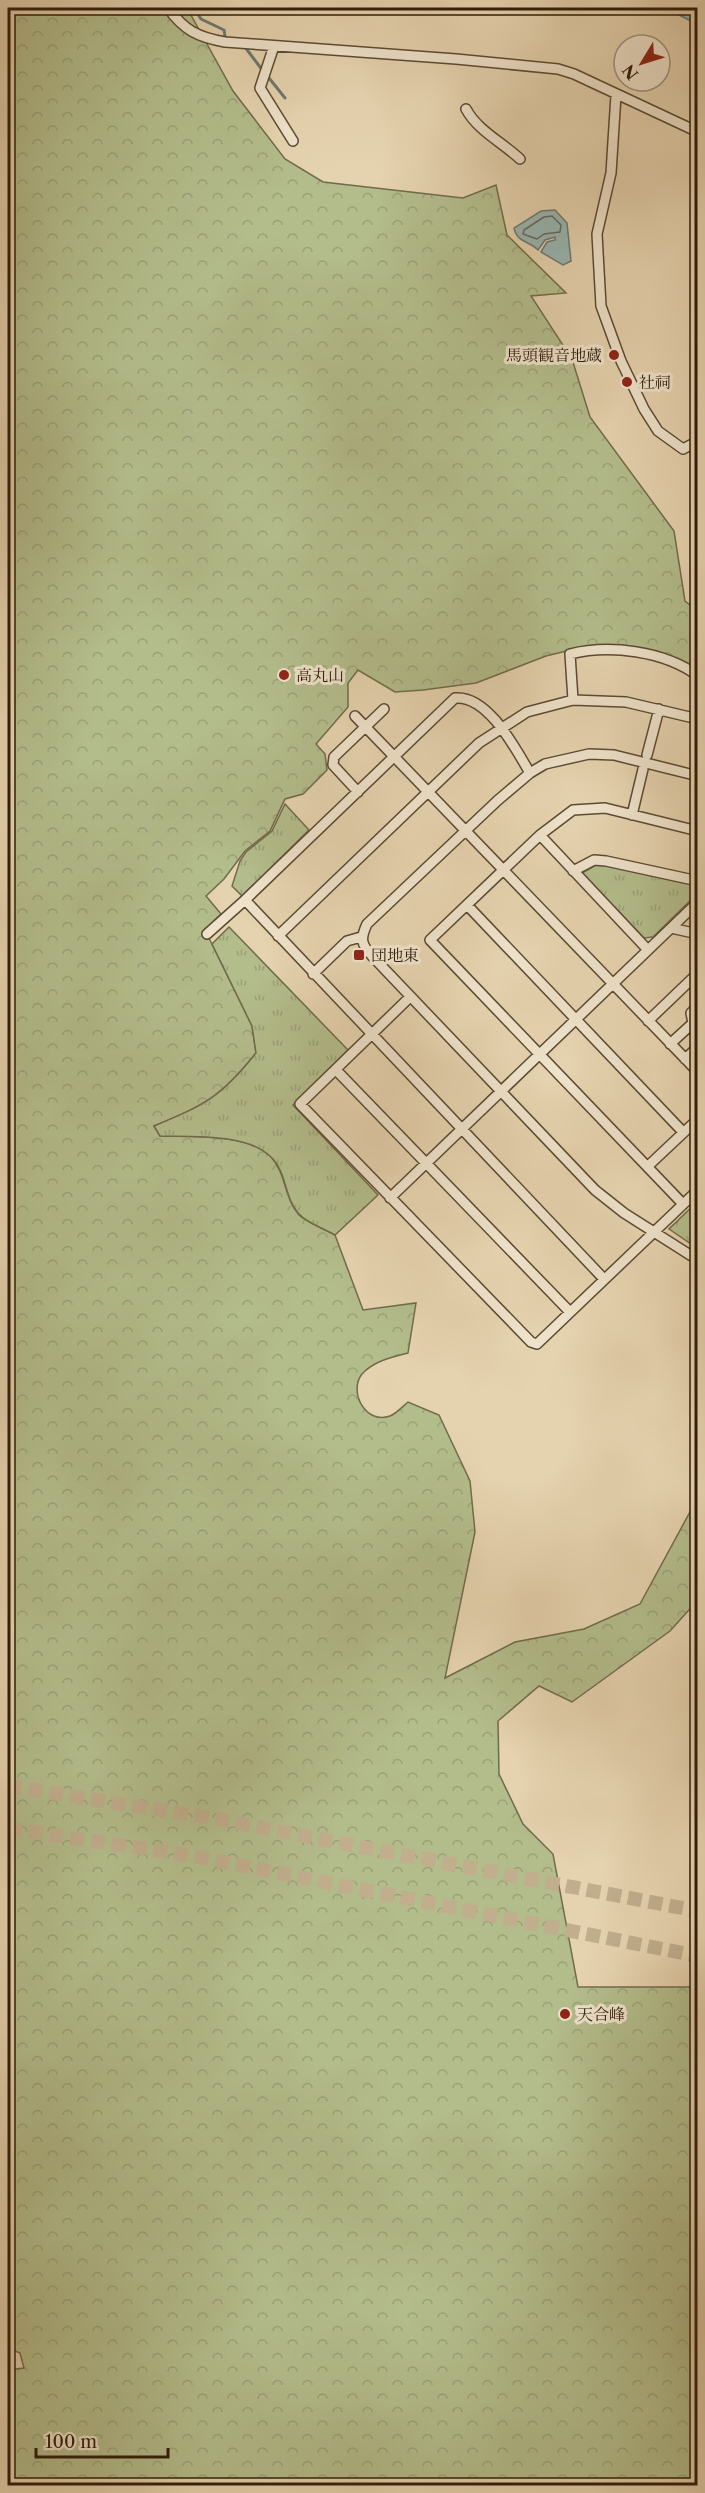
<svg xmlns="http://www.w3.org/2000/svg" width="705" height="2493" viewBox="0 0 705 2493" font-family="'Libre Caslon Text','Noto Serif JP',serif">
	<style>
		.forest { fill: url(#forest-crowns); stroke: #706c4a; stroke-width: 1.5 }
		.park { fill: url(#park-tufts); stroke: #706c4a; stroke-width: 1.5 }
		.water { fill: #98b6b3; stroke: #6e786f; stroke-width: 1.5 }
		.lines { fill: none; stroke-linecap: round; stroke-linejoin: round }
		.shore { stroke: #63695e; stroke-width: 1.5 }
		.stream { stroke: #6e786f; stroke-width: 3 }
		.highway-tunnel { stroke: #c0ae8d; stroke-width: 14; stroke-dasharray: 14 7; stroke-linecap: butt }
		.minor-casing { stroke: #5c4a32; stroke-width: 12 }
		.minor { stroke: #eee2ca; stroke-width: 9 }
		.poi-dot { fill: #8f2418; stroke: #eee2ca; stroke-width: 2 }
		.labels { text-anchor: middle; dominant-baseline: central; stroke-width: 6; stroke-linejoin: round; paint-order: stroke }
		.poi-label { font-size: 16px; fill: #2e1c09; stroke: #eee2ca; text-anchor: start }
	</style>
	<defs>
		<pattern id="forest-crowns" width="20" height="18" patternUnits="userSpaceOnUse" patternTransform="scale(1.5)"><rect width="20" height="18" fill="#b3bc8b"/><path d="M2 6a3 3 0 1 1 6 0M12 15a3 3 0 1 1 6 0" fill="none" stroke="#9aa177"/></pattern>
		<pattern id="park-tufts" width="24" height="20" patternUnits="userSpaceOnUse" patternTransform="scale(1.5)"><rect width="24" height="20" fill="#b3bc8b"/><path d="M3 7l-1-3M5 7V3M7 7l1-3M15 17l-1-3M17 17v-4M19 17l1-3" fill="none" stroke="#9aa177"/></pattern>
	</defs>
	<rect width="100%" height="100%" fill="#e5d2ae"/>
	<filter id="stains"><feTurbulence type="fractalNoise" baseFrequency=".00333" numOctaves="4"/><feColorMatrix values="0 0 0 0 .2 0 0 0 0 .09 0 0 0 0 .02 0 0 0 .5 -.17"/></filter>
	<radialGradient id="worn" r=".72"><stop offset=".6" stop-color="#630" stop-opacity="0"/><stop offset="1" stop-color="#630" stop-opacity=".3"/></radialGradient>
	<path class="forest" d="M 8,8 L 187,8 L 233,91 L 285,159 L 323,182 L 463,198 L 496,185 L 507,235 L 566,293 L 531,296 L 572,359 L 590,417 L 674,531 L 685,601 L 697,610 L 697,671 L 685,662 L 663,654 L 613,646 L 587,646 L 546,656 L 476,683 L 423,690 L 395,692 L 358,670 L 348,683 L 348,707 L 316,744 L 325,754 L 327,770 L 303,794 L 285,799 L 270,831 L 245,851 L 224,879 L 206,896 L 221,914 L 205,930 L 252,1026 L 256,1053 C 221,1097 205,1105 154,1126 L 160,1136 C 191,1137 247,1133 271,1157 C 286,1173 284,1198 299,1215 C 307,1223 325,1229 335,1235 L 363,1310 L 416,1303 L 408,1353 C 392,1357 374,1361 362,1374 C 348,1392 366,1425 390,1416 C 396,1414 403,1406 408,1402 L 439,1415 L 470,1481 L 475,1532 L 445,1678 L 515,1642 L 584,1629 L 640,1604 L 697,1499 L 697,1601 L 670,1631 L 572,1702 L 539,1686 L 498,1721 L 499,1774 L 523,1824 L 553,1854 L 578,1987 L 697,1987 L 697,2485 L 8,2485 L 8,2370 L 24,2368 L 20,2353 L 8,2348 Z"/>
	<path class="park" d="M 285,804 L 309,830 L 242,896 L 232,886 L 240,861 L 246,852 L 272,831 Z
		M 596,865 L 607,865 L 697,886 L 697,894 L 653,937 L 644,938 L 582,873 Z
		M 229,927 L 348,1050 L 293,1105 L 378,1195 L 335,1235 C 325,1229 307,1223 299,1214 C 284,1198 287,1172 271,1157 C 247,1133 191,1137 160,1136 L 154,1126 C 205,1105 221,1097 256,1053 L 252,1026 L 212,944 Z
		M 697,1202 L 697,1248 L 669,1229 Z"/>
	<path class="water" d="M 665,8 L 697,8 L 697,24 Z
		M 555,210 L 567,223 L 571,261 L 563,265 L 541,252 L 547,242 L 555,240 L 555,237 L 545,240 L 538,250 C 530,241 517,243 514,228 L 541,211 Z"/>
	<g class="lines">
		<path class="shore" d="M 552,216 L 561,225 L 560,232 L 544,234 L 537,239 L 523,234 L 524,230 L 544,217 Z"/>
		<path class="stream" d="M 194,8 L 201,19 L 224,30 L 225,36
			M 245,47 L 263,71
			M 269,78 L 285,98"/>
		<path class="highway-tunnel" d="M 8,1786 L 205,1817 L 698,1911
			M 8,1828 L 198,1857 L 698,1956"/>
		<defs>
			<path id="minor" d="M 168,8 C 184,30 197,37 225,42 L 456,59 L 558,69 L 574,74 L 698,132
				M 274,46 L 260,88 L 293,141
				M 616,95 L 611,173 L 597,234 L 601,306 L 621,361 L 644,409 L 658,431 L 683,449 L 698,441
				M 466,109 C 478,131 502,142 520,159
				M 573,700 L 626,702 L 698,719
				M 355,716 L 698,1072
				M 647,755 L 659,709
				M 530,773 C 515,748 488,695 455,698 L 245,900 L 604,1279
				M 698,776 L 614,755 L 589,754 L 545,764 L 530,773 L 497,801 L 367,924 C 360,939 361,944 372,956 L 595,1190 L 624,1213 L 698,1260
				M 358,792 L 333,765 L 334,757 L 384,709
				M 632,815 L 643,769
				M 540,835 L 648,950
				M 573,871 L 594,860 L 606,861 L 698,881
				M 467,905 L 683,1132
				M 671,928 L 698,934
				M 207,934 L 245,900
				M 278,936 L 479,743 L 527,712 L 573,700 L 570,654 C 609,644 665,651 698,676
				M 313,974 L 347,941 L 361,937
				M 410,997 L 300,1104 L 531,1342 L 537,1344 L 698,1190
				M 648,1021 L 698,973
				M 670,1044 L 693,1023 L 691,1013 L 698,1006
				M 685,1059 L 698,1047
				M 336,1070 L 570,1312
				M 648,1166 L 698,1119
				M 390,1198 L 698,902
				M 683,1204 L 430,940 L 540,835 L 573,810 L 605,808 L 698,831"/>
		</defs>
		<use href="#minor" class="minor-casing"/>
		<use href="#minor" class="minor"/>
	</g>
	<g class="poi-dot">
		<circle cx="614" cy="355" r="6"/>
		<circle cx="627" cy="382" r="6"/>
		<circle cx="284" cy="675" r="6"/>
		<rect x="353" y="949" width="12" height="12" rx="3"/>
		<circle cx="565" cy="2014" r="6"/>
	</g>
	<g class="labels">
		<g class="poi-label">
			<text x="602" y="355" text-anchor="end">馬頭観音地蔵</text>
			<text x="639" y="382">社祠</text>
			<text x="296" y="675">高丸山</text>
			<text x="371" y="955">団地東</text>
			<text x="577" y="2014">天合峰</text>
		</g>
	</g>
	<rect width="705" height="2493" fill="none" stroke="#e5d2ae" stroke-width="30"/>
	<rect x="9" y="9" width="687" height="2475" fill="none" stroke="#2e1c09" stroke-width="3"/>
	<rect x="15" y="15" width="675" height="2463" fill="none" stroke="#2e1c09" stroke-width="1.5"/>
	<g transform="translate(642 63) rotate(232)"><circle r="28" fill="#eee2ca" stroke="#a1937d" stroke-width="1.5"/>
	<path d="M0-4.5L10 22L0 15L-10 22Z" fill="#8f2418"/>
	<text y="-9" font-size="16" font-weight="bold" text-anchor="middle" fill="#2e1c09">N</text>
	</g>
	<path d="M36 2448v9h132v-9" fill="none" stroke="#2e1c09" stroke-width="3"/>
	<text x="45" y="2448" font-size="18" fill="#2e1c09" stroke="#eee2ca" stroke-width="4.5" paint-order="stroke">100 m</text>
	<rect width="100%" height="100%" filter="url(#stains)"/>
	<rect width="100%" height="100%" fill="url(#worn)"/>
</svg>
